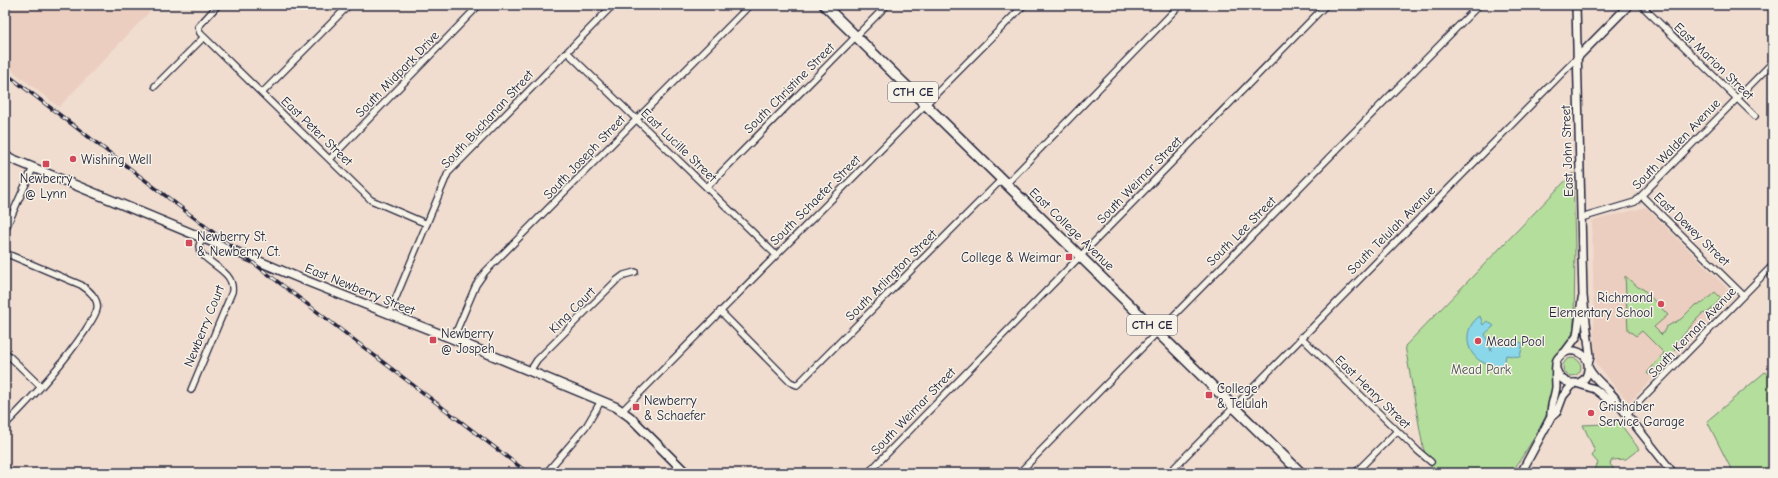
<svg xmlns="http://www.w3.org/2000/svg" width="1778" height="478" viewBox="0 0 1778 478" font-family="'Comic Neue',sans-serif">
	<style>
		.built { fill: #ebcebf }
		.green { fill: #b4de9b; stroke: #6b806b }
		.water { fill: #8ad7e9; stroke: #608fa3 }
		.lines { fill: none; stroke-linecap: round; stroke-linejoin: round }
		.minor-casing { stroke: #22223b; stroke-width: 8 }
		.tertiary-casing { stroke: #22223b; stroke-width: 10 }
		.secondary-casing { stroke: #22223b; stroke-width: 11 }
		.primary-casing { stroke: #22223b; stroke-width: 12 }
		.minor { stroke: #f7f3e8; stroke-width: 5.5 }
		.tertiary { stroke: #f7f3e8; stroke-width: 7 }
		.secondary { stroke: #f7f3e8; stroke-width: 8 }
		.primary { stroke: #f7f3e8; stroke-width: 9 }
		.rail-casing { stroke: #22223b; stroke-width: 3.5 }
		.rail { stroke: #f7f3e8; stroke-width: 2; stroke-dasharray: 6; stroke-linecap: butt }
		.poi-dot { fill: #d1495b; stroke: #f7f3e8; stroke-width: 1.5 }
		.labels { text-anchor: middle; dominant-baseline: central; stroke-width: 3; stroke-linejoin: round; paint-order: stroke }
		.shield { fill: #f7f3e8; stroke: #62616f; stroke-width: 1 }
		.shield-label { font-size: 12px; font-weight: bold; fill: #22223b }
		.street-label { font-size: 13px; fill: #22223b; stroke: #f7f3e8 }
		.poi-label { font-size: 13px; fill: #22223b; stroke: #f7f3e8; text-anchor: start }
		.park-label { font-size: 13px; fill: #465153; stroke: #f7f3e8 }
	</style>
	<rect width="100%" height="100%" fill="#f0ddd0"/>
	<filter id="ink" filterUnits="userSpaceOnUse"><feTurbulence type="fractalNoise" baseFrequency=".025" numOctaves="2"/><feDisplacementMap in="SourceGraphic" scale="8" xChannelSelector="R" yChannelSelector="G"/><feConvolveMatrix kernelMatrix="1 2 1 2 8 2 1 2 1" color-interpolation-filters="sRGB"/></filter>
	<g filter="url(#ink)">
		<path class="built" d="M 5,5 L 156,5 L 59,107 L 5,65 Z
			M 1646,207 L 1732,293 L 1733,297 L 1629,403 L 1596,364 L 1594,335 L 1592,221 Z"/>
		<path class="green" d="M 1573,173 L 1575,249 L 1574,328 C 1570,347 1557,348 1553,362 C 1550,373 1554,385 1552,396 C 1547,423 1526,449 1512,473 L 1437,473 L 1428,463 L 1423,447 L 1405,346 Z
			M 1625,276 L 1638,287 L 1643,289 L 1668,315 L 1654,327 L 1662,335 L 1666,327 L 1681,319 L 1695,305 L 1703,303 L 1715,292 L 1721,298 L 1709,312 L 1702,314 L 1696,320 L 1673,347 L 1675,350 L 1649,375 L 1647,373 L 1664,353 L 1642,331 L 1636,336 L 1628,330 Z
			M1563 367a9 9 0 1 1 18 0a9 9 0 1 1-18 0Z
			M 1765,372 L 1773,378 L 1773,473 L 1733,473 L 1707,421 Z
			M 1616,418 L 1639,449 L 1626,459 L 1612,460 L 1610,464 L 1617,473 L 1593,473 L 1598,463 L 1592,456 L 1595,451 L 1583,425 L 1604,424 Z"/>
		<path class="water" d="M 1480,316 L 1483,325 L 1487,321 L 1494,326 L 1485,334 L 1491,351 L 1494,338 L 1523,343 L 1520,357 L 1506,355 L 1504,367 C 1497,366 1489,366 1482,362 C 1464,352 1463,327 1480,316 Z"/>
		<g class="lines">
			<defs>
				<path id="minor" d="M 218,5 L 198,27 L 200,33 L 371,200 L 427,224
					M 1641,5 L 1755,116
					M 567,52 L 776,255
					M 155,86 L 204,37
					M 262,93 L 349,5
					M 330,159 L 479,5
					M 1007,183 L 1180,5
					M 707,187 L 887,5
					M 1642,196 L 1743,295
					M 1581,218 L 1635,202 L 1773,62
					M 5,230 L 33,168
					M 5,253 L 81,285 C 89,290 99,299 97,309 C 95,317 89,324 85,331 C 62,365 34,396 5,425
					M 720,311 L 790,382 L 797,385 L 1002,179
					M 389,314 L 448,173 L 613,5
					M 1301,337 L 1418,451 L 1431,462
					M 453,339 L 476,285 L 485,272 L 750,5
					M 5,352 L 41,387
					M 530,371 L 537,360 L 616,281 L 624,275 L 635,272
					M 191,390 L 232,292 C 235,272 211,266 200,252 L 199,246 L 202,237
					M 622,411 L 1024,5
					M 1627,414 L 1773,265
					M 546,473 L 587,425 L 601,401
					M 868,473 L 1326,5
					M 1019,473 L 1479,5
					M 1169,473 L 1577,58
					M 1355,473 L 1397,431"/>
				<path id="tertiary" d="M 1576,5 L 1583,296 L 1590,356 L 1588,364
					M 1577,58 L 1629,5
					M 1565,352 L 1577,336 L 1582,299
					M 1589,369 C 1597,384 1613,390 1620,406 L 1673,473
					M 1576,383 L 1595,389 L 1612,403 L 1620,406
					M 1551,417 C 1550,406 1555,397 1556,387 C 1556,380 1555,372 1556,365 C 1556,362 1557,359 1559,357 C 1570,344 1591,353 1588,370 C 1586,389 1561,387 1556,369
					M 1521,473 L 1551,417 L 1557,412 L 1563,396 L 1574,383"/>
				<path id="secondary" d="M 5,156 L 304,280 L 453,339 L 616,407 L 630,417 L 686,473"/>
				<path id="primary" d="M 824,5 L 1301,473"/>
			</defs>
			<use href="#minor" class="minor-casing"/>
			<use href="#tertiary" class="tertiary-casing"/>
			<use href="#secondary" class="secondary-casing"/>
			<use href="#primary" class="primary-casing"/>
			<use href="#minor" class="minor"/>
			<use href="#tertiary" class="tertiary"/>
			<use href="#secondary" class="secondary"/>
			<use href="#primary" class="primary"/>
			<defs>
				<path id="rail" d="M 5,73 L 528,473"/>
			</defs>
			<use href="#rail" class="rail-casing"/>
			<use href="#rail" class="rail"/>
		</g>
	</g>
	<g class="poi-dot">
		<circle cx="73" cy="159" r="4"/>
		<rect x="42" y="160" width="8" height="8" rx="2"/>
		<rect x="185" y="239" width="8" height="8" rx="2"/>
		<rect x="1065" y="253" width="8" height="8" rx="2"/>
		<circle cx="1661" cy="304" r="4"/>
		<rect x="429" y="336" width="8" height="8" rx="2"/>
		<circle cx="1478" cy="341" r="4"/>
		<rect x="1205" y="391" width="8" height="8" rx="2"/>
		<rect x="632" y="403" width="8" height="8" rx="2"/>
		<circle cx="1591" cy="413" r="4"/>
	</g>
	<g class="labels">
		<g class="shield">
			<rect x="888" y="82" width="50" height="20" rx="3"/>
			<rect x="1127" y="315" width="50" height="20" rx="3"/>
		</g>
		<g class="shield-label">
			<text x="913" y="92">CTH CE</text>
			<text x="1152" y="325">CTH CE</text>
		</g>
		<g class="street-label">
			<text transform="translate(1714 61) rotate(44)">East Marion Street</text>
			<text transform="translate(397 74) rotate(-46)">South Midpark Drive</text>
			<text transform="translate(789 88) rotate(-45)">South Christine Street</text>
			<text transform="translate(487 119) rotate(-47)">South Buchanan Street</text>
			<text transform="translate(317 131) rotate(44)">East Peter Street</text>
			<text transform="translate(1676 144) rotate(-46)">South Walden Avenue</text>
			<text transform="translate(679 145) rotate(44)">East Lucille Street</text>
			<text transform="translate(1567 151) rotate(-92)">East John Street</text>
			<text transform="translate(584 157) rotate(-46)">South Joseph Street</text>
			<text transform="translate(1139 180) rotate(-46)">South Weimar Street</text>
			<text transform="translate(815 200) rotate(-45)">South Schaefer Street</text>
			<text transform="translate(1072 229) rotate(44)">East College Avenue</text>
			<text transform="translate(1692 229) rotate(44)">East Dewey Street</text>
			<text transform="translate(1391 230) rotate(-45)">South Telulah Avenue</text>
			<text transform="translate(1241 231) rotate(-45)">South Lee Street</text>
			<text transform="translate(891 275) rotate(-45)">South Arlington Street</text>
			<text transform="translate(360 289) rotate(22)">East Newberry Street</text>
			<text transform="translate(572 310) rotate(-45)">King Court</text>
			<text transform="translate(204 326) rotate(-68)">Newberry Court</text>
			<text transform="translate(1692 332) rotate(-46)">South Kernan Avenue</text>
			<text transform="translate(1373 392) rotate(44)">East Henry Street</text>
			<text transform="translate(913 411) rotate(-46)">South Weimar Street</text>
		</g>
		<g class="poi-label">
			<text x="81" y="159">Wishing Well</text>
			<text x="46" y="178" text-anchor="middle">Newberry<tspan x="46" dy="15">@ Lynn</tspan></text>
			<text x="197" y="236">Newberry St.<tspan x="197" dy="15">&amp; Newberry Ct.</tspan></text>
			<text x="1061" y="257" text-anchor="end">College &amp; Weimar</text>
			<text x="1653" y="297" text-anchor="end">Richmond<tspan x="1653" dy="15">Elementary School</tspan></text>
			<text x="441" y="333">Newberry<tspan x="441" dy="15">@ Jospeh</tspan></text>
			<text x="1486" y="341">Mead Pool</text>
			<text x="1217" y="388">College<tspan x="1217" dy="15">&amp; Telulah</tspan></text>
			<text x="644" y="400">Newberry<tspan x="644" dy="15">&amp; Schaefer</tspan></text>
			<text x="1599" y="406">Grishaber<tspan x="1599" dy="15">Service Garage</tspan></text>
		</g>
		<g class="park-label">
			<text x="1481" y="369">Mead Park</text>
		</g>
	</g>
	<rect width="1778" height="478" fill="none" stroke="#f7f3e8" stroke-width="20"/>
	<rect x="10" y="10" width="1758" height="458" fill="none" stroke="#22223b" stroke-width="1.5" filter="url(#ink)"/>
</svg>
